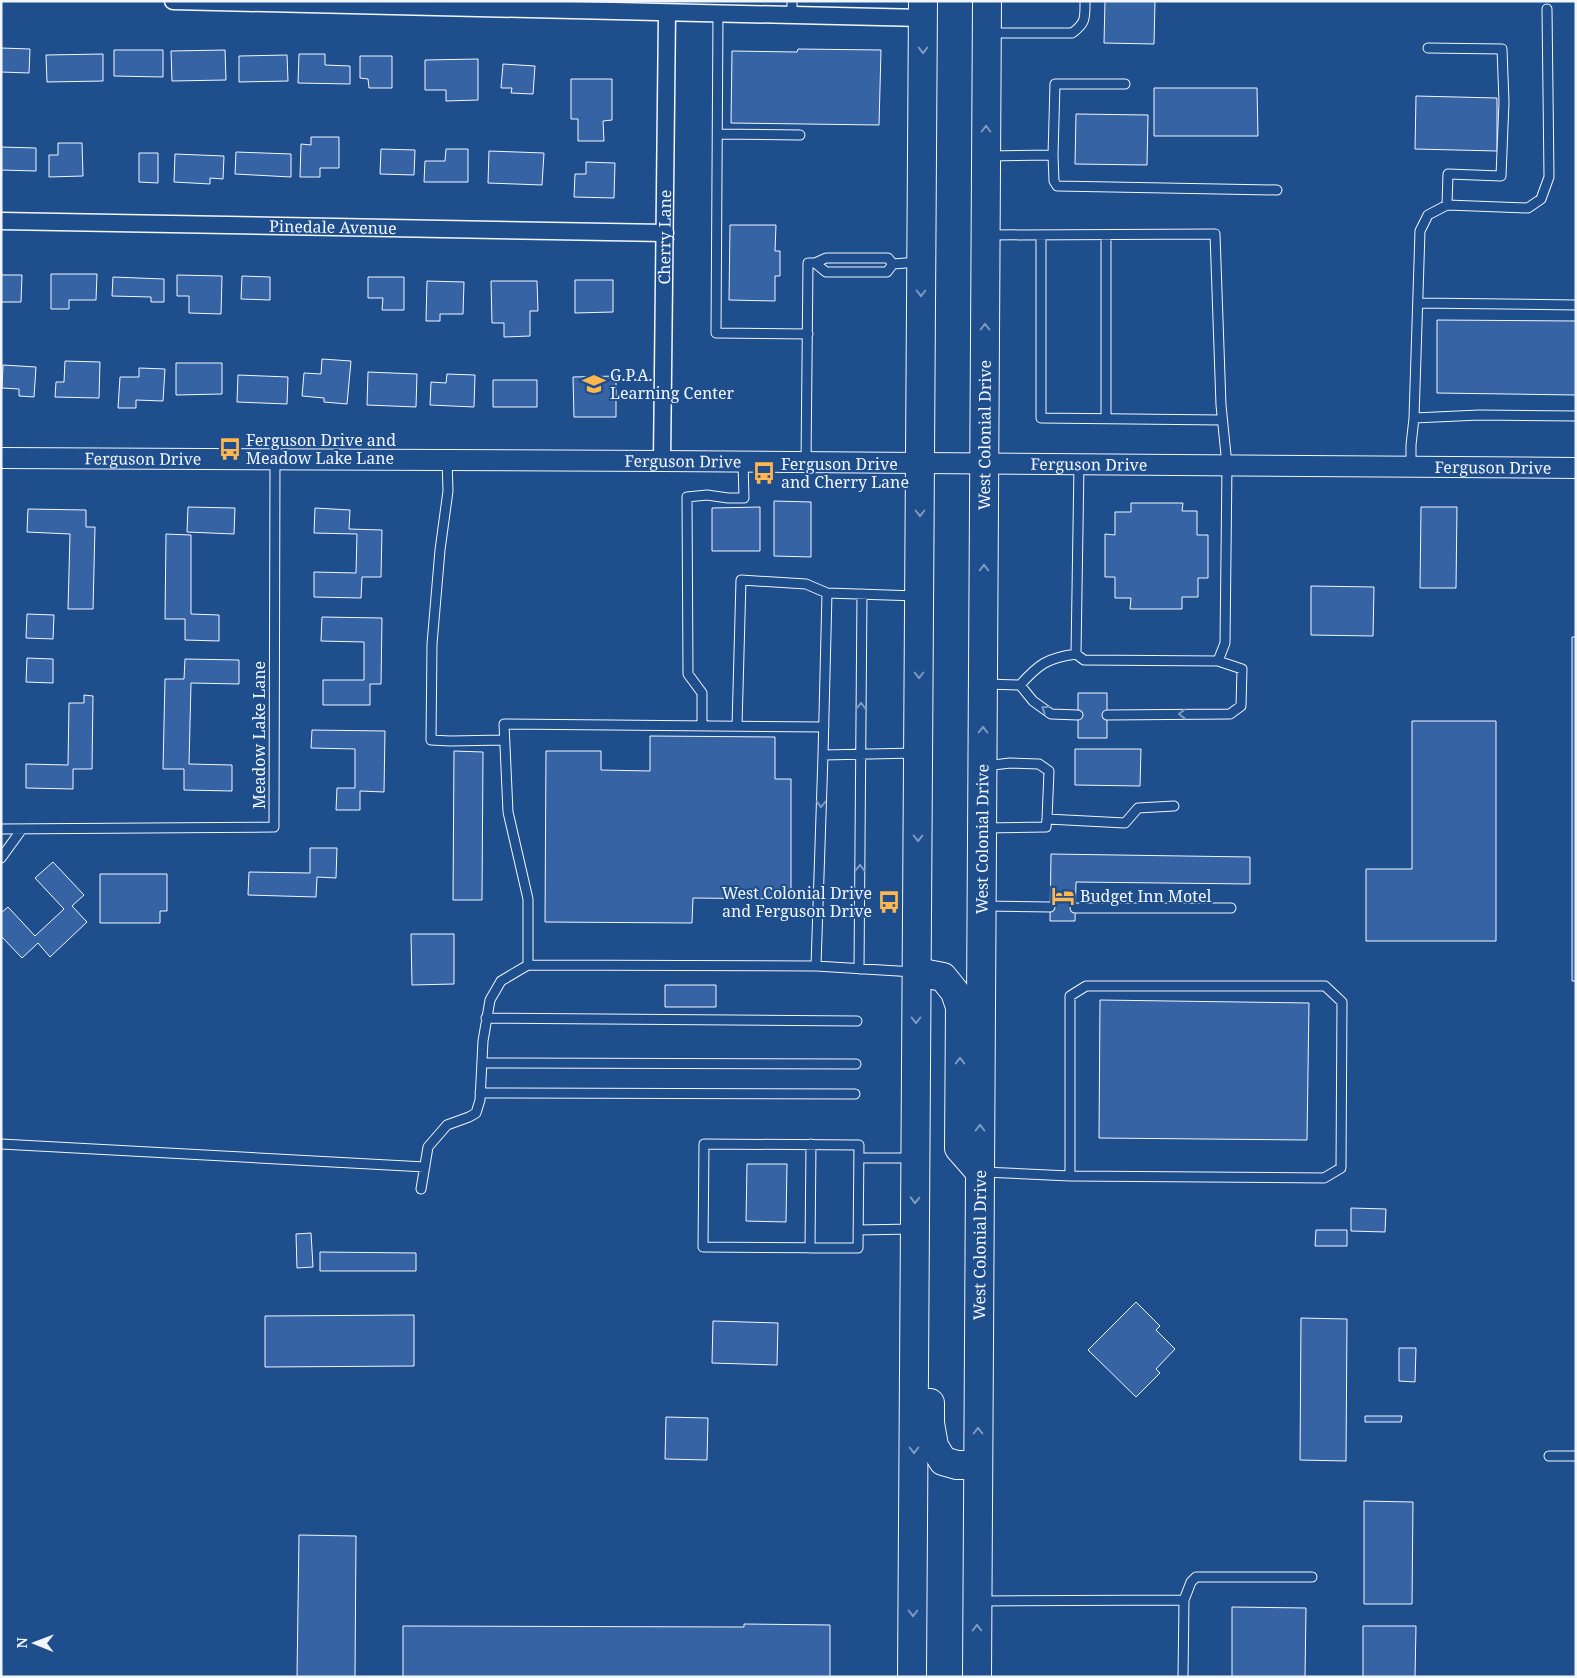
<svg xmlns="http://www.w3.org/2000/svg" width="1577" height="1678" viewBox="0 0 1577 1678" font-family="'Noto Serif',serif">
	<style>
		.building { fill: #3563a3; stroke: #f2f6ff }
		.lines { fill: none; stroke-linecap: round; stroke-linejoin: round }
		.service-casing { stroke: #f2f6ff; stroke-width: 11 }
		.minor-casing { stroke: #f2f6ff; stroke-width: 19 }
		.tertiary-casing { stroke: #f2f6ff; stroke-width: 22 }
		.trunk-casing { stroke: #f2f6ff; stroke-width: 30 }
		.service { stroke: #1f4e8c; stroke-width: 9 }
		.minor { stroke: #1f4e8c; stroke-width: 16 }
		.tertiary { stroke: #1f4e8c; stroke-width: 20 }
		.trunk { stroke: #1f4e8c; stroke-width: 28 }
		.oneway { stroke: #7e9ac0 }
		.labels { text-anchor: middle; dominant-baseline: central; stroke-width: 4; stroke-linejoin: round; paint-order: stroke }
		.street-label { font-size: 16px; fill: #f2f6ff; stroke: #1f4e8c }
		.poi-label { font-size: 16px; fill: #f2f6ff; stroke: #1f4e8c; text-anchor: start }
	</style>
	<rect width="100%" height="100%" fill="#1f4e8c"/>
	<path class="building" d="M 1105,1 L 1155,1 L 1154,44 L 1104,43 Z
		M 1,48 L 30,49 L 29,73 L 1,72 Z
		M 798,49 L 881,50 L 879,125 L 731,123 L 732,51 L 797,52 Z
		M 114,50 L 163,50 L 163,77 L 114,76 Z
		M 225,50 L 226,80 L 172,81 L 171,51 Z
		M 103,54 L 103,81 L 47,82 L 46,55 Z
		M 299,54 L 325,54 L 325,65 L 350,66 L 350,84 L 298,83 Z
		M 287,55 L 288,81 L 239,82 L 239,56 Z
		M 360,56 L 392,56 L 392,88 L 369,88 L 368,79 L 360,78 Z
		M 478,59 L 478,100 L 446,101 L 446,90 L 425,90 L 425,60 Z
		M 503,64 L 535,66 L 533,94 L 511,93 L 512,88 L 501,88 Z
		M 571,79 L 612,79 L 612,120 L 603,121 L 604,141 L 578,141 L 578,119 L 571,119 Z
		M 1154,88 L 1257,88 L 1258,136 L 1154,136 Z
		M 1416,96 L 1497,98 L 1497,151 L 1415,149 Z
		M 1076,114 L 1148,115 L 1147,165 L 1075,164 Z
		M 311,137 L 339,137 L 339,168 L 320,168 L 320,177 L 300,177 L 301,144 L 311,145 Z
		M 58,143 L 82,143 L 83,176 L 49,177 L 49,155 L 58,155 Z
		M 1,147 L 36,148 L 36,171 L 1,170 Z
		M 381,149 L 415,150 L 414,175 L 380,174 Z
		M 446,149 L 468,149 L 468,182 L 424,182 L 425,161 L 445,161 Z
		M 489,151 L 544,153 L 542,185 L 488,183 Z
		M 236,152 L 291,154 L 291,177 L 235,174 Z
		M 139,153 L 158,153 L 158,183 L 139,182 Z
		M 175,154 L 224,156 L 223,179 L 210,178 L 210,184 L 174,182 Z
		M 586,162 L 615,163 L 614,198 L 574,197 L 575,174 L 586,174 Z
		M 730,225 L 776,225 L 775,251 L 780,251 L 780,276 L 775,276 L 775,301 L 729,300 Z
		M 51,274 L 97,274 L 96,300 L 69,300 L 69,309 L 51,309 Z
		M 1,275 L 22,275 L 21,302 L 1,302 Z
		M 177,275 L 222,276 L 221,314 L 189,313 L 189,296 L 177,296 Z
		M 242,276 L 270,277 L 270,300 L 241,299 Z
		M 113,277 L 164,279 L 164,302 L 151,302 L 151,297 L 112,296 Z
		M 368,277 L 404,277 L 404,310 L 382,310 L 383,298 L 368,298 Z
		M 575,280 L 613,280 L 613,312 L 575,313 Z
		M 427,281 L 464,282 L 463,314 L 440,314 L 440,321 L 426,321 Z
		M 491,281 L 537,281 L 538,311 L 530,311 L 530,336 L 504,337 L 504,323 L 492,323 Z
		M 1437,320 L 1576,321 L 1576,395 L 1437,393 Z
		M 322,359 L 351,361 L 347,404 L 324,402 L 324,398 L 302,396 L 304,373 L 321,374 Z
		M 65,361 L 100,362 L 99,398 L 55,397 L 56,382 L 64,382 Z
		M 176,363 L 222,363 L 222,394 L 176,395 Z
		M 3,365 L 36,367 L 34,397 L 19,396 L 19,389 L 2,388 Z
		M 139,368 L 165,369 L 163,401 L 136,400 L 136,408 L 118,408 L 120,377 L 139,377 Z
		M 368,372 L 417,374 L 416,407 L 367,405 Z
		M 447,374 L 475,375 L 474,407 L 430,405 L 431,382 L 446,383 Z
		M 238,375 L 288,377 L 287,404 L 237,402 Z
		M 616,376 L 616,417 L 574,417 L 573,377 Z
		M 493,380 L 537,380 L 537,407 L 493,407 Z
		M 774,501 L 811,502 L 811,557 L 774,556 Z
		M 1131,503 L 1183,503 L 1182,511 L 1197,511 L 1197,535 L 1208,535 L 1208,578 L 1198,578 L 1198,597 L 1182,597 L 1182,609 L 1130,609 L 1131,598 L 1115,598 L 1115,577 L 1105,577 L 1105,534 L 1115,535 L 1115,512 L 1131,512 Z
		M 188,507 L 235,508 L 234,534 L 187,532 Z
		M 760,507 L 760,551 L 712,551 L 712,508 Z
		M 1421,507 L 1457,507 L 1456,588 L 1420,588 Z
		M 315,508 L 350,510 L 349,529 L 382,530 L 381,577 L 362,577 L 361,598 L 314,597 L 314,572 L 356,573 L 357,534 L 314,533 Z
		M 28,509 L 86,510 L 86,527 L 95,527 L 93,609 L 68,609 L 70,534 L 27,532 Z
		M 166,534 L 191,535 L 191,614 L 219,615 L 219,641 L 185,640 L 185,619 L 165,619 Z
		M 1311,586 L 1374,587 L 1373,636 L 1311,635 Z
		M 27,614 L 54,615 L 53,639 L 26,638 Z
		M 322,617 L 382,618 L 381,684 L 370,684 L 370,705 L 323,705 L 323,680 L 364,680 L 364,642 L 321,641 Z
		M 1572,637 L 1576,637 L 1576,981 L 1572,981 Z
		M 27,658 L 53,659 L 53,683 L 26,682 Z
		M 185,659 L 239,660 L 239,684 L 191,683 L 189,764 L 232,765 L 232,791 L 184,790 L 184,769 L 163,769 L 165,679 L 184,679 Z
		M 1078,693 L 1107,693 L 1107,738 L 1078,738 Z
		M 84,695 L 93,696 L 92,769 L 73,769 L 73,789 L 26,788 L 26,764 L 68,765 L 69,703 L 84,703 Z
		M 1412,721 L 1496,721 L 1496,941 L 1366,941 L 1366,869 L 1412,869 Z
		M 312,730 L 385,731 L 384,792 L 360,791 L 360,810 L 336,810 L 337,788 L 355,788 L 355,749 L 311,748 Z
		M 650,736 L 775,737 L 775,779 L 791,779 L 791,899 L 693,898 L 692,923 L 545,922 L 546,751 L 601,751 L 601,770 L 650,771 Z
		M 1075,749 L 1141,749 L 1140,786 L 1075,785 Z
		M 454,751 L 483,752 L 482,900 L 453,900 Z
		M 310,848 L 337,848 L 336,878 L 317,877 L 316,897 L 248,895 L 249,872 L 310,873 Z
		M 1051,854 L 1250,857 L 1250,884 L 1076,882 L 1075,921 L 1050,921 Z
		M 53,862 L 84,895 L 72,906 L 87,922 L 50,957 L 38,943 L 22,958 L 1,936 L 1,913 L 8,907 L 35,936 L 64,909 L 35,878 Z
		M 100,874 L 167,874 L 167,911 L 160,911 L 160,923 L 100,923 Z
		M 411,934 L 454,934 L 454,984 L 412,985 Z
		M 665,985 L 716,985 L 716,1007 L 665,1007 Z
		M 1100,1000 L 1309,1003 L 1307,1140 L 1099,1138 Z
		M 747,1164 L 787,1164 L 786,1222 L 746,1221 Z
		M 1351,1208 L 1386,1209 L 1385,1232 L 1351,1231 Z
		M 1316,1230 L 1347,1230 L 1347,1246 L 1315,1246 Z
		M 311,1233 L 313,1267 L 297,1268 L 296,1234 Z
		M 320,1252 L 416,1253 L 416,1271 L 320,1271 Z
		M 1136,1302 L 1160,1326 L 1156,1330 L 1175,1349 L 1156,1369 L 1160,1373 L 1136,1397 L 1088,1350 Z
		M 414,1315 L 414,1366 L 265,1367 L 265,1316 Z
		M 1301,1318 L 1347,1319 L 1346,1461 L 1300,1460 Z
		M 713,1321 L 778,1323 L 777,1365 L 712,1363 Z
		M 1399,1348 L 1416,1348 L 1415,1382 L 1399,1381 Z
		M 1365,1416 L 1402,1416 L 1401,1422 L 1365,1422 Z
		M 666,1417 L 708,1418 L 707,1460 L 665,1459 Z
		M 1364,1501 L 1413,1502 L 1412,1604 L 1364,1604 Z
		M 299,1535 L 356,1536 L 355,1677 L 297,1677 Z
		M 1232,1607 L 1306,1608 L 1305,1677 L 1232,1677 Z
		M 744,1624 L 830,1625 L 830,1677 L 403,1677 L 403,1626 L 744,1627 Z
		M 1363,1626 L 1416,1626 L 1415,1677 L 1363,1677 Z"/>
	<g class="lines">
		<defs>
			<path id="service" d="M 718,14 L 716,333 L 808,334
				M 792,15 L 792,1
				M 990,33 L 1072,33 C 1086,23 1085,18 1085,1
				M 1428,48 L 1502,49 L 1504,102 L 1501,176 L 1448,174 L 1447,205
				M 718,134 L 800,135
				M 1053,155 L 1054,181 L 1057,186 L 1277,190
				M 989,156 L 1053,155 L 1055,84 L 1125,84
				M 989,235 L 1215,234 L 1221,405 L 1227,465 L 1225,643 L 1218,661 L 1084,660 L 1076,654 L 1079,464
				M 1041,235 L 1041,418 L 1222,420
				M 826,258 L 888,258 L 893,264 L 887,272 L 826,272 L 815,263 Z
				M 893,264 L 918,262
				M 1418,303 L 1576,305
				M 1106,418 L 1106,235
				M 1414,418 L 1420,231 L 1428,215 L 1447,205 L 1528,208 L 1541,199 L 1549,177 L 1547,9
				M 447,460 L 448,491 L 440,550 L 432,644 L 431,740 L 450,741 L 504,740
				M 806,462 L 808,263 L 815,263
				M 1411,467 L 1411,445 L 1414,418 L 1479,415 L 1576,416
				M 986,684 L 1020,685 C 1039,664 1047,658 1076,654
				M 1020,685 L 1033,701 L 1051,714 L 1078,715
				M 1107,715 L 1230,714 L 1241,706 L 1242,669 L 1218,661
				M 702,725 L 702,693 L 688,674 L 687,497 L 707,495 L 728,498 L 744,498 L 743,462
				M 737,726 L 741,580 L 806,584 L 827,593
				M 824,727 L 504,724 L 508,812 L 528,899 L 528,965 L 816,966 L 914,972
				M 916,753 L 823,755 L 827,593 L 917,596
				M 985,766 L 1010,763 L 1039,764 L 1049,771 L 1047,819 L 1125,823 L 1138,808 L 1174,806
				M 985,828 L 1046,827 L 1047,819
				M 1,829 L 274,827 L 275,460
				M 1,858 L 22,829
				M 985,906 L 1050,907
				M 1075,908 L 1231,908
				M 816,966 L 823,755
				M 859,969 L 862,594
				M 486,1018 L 857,1021
				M 482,1063 L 856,1064
				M 480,1093 L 855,1094
				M 1,1144 L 425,1167
				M 704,1144 L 859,1145 L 858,1248 L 703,1247 Z
				M 859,1158 L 914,1158
				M 983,1172 L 1070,1176 L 1324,1178 L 1341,1168 L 1342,1002 L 1325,986 L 1086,986 L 1070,996 L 1070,1176
				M 421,1189 L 428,1147 L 447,1125 L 469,1117 L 476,1113 L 480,1100 L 483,1041 L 490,1000 L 501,981 L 528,965
				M 858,1230 L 912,1229
				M 810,1248 L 811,1144
				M 1549,1456 L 1576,1456
				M 1184,1600 L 1191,1582 L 1196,1577 L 1312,1577
				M 981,1601 L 1184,1600 L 1183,1677"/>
			<g id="minor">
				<path d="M 173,1 L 923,18"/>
				<path id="s1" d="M 1,221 L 665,233"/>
				<path id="s2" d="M 662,461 L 667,13"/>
			</g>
			<g id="tertiary">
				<path id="s3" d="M 1,458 L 662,461 L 1576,468"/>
			</g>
			<g id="trunk">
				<path d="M 917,972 L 943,977 L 955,992 L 960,1007 L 959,1148 L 980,1172"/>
				<path d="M 930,1403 L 930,1423 L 934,1446 L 943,1461 L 957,1465 L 978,1465"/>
				<path d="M 912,1677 L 923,1"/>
				<path id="s4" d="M 977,1677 L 987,1"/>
			</g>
		</defs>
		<use href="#service" class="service-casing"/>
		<use href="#minor" class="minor-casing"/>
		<use href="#tertiary" class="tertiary-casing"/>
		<use href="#trunk" class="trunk-casing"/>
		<use href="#service" class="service"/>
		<use href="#minor" class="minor"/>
		<use href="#tertiary" class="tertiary"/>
		<use href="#trunk" class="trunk"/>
	</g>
	<defs><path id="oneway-chevron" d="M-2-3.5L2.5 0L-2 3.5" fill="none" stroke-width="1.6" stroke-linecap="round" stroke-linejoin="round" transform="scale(1.25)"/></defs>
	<g class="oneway">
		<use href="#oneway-chevron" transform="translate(923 50) rotate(90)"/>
		<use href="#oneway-chevron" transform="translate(986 129) rotate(-90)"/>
		<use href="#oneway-chevron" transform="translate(921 293) rotate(90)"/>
		<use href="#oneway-chevron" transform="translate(985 327) rotate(-90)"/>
		<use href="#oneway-chevron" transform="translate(920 513) rotate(90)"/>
		<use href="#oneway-chevron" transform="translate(984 568) rotate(-90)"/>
		<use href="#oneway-chevron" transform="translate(919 675) rotate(90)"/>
		<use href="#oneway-chevron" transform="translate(861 706) rotate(-90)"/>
		<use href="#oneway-chevron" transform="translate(1045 709) rotate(-147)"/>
		<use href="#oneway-chevron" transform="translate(1182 714) rotate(180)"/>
		<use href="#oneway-chevron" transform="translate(983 730) rotate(-90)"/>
		<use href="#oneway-chevron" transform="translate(821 804) rotate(92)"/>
		<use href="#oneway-chevron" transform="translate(918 838) rotate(90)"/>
		<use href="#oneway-chevron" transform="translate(860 868) rotate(-89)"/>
		<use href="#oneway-chevron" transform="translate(916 1020) rotate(90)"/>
		<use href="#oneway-chevron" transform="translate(960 1061) rotate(-90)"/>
		<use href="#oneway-chevron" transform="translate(980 1128) rotate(-90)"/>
		<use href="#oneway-chevron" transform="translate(915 1200) rotate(91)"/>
		<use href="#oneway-chevron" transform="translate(978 1431) rotate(-90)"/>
		<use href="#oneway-chevron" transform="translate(914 1450) rotate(90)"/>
		<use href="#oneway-chevron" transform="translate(913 1613) rotate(90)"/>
		<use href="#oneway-chevron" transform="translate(977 1628) rotate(-90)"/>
	</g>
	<defs>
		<symbol id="school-bare" viewBox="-9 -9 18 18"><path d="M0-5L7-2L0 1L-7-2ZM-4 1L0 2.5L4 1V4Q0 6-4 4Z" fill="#ffb74d" stroke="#1f4e8c" stroke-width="2.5" paint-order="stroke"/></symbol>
		<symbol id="bus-bare" viewBox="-9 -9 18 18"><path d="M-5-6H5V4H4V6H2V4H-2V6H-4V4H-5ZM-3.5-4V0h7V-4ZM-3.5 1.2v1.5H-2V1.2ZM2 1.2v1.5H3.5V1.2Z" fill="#ffb74d" stroke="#1f4e8c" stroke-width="2.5" paint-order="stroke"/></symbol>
		<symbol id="hotel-bare" viewBox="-9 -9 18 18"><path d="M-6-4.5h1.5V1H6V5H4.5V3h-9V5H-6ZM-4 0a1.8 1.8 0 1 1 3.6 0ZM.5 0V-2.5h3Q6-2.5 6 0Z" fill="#ffb74d" stroke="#1f4e8c" stroke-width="2.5" paint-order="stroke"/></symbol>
	</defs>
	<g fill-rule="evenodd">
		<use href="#school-bare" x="578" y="368" width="32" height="32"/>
		<use href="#bus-bare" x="214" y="433" width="32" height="32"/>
		<use href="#bus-bare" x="748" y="457" width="32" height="32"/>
		<use href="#hotel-bare" x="1047" y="880" width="32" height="32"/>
		<use href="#bus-bare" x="873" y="886" width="32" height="32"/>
	</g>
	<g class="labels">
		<g class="street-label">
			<text stroke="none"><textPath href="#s1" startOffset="332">Pinedale Avenue</textPath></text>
			<text stroke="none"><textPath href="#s2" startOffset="224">Cherry Lane</textPath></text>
			<text stroke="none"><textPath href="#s4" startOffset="1242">West Colonial Drive</textPath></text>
			<text stroke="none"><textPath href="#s3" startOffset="142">Ferguson Drive</textPath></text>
			<text stroke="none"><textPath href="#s3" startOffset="682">Ferguson Drive</textPath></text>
			<text stroke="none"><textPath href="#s3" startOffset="1088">Ferguson Drive</textPath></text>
			<text stroke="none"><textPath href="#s3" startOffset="1492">Ferguson Drive</textPath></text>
			<text transform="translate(259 735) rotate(-90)">Meadow Lake Lane</text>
			<text stroke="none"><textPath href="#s4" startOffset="838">West Colonial Drive</textPath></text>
			<text stroke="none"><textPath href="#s4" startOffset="432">West Colonial Drive</textPath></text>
		</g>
		<g class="poi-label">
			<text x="610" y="375">G.P.A.<tspan x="610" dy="18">Learning Center</tspan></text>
			<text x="246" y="440">Ferguson Drive and<tspan x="246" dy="18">Meadow Lake Lane</tspan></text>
			<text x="781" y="464">Ferguson Drive<tspan x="781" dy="18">and Cherry Lane</tspan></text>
			<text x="872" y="893" text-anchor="end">West Colonial Drive<tspan x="872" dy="18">and Ferguson Drive</tspan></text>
			<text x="1080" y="896">Budget Inn Motel</text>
		</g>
	</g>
	<rect width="1577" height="1678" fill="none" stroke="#f2f6ff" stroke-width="5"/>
	<g transform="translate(35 1643) rotate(271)" stroke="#1f4e8c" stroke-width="4" paint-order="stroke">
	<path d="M0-4L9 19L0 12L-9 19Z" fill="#f2f6ff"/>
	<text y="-8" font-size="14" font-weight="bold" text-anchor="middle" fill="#f2f6ff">N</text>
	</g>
</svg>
